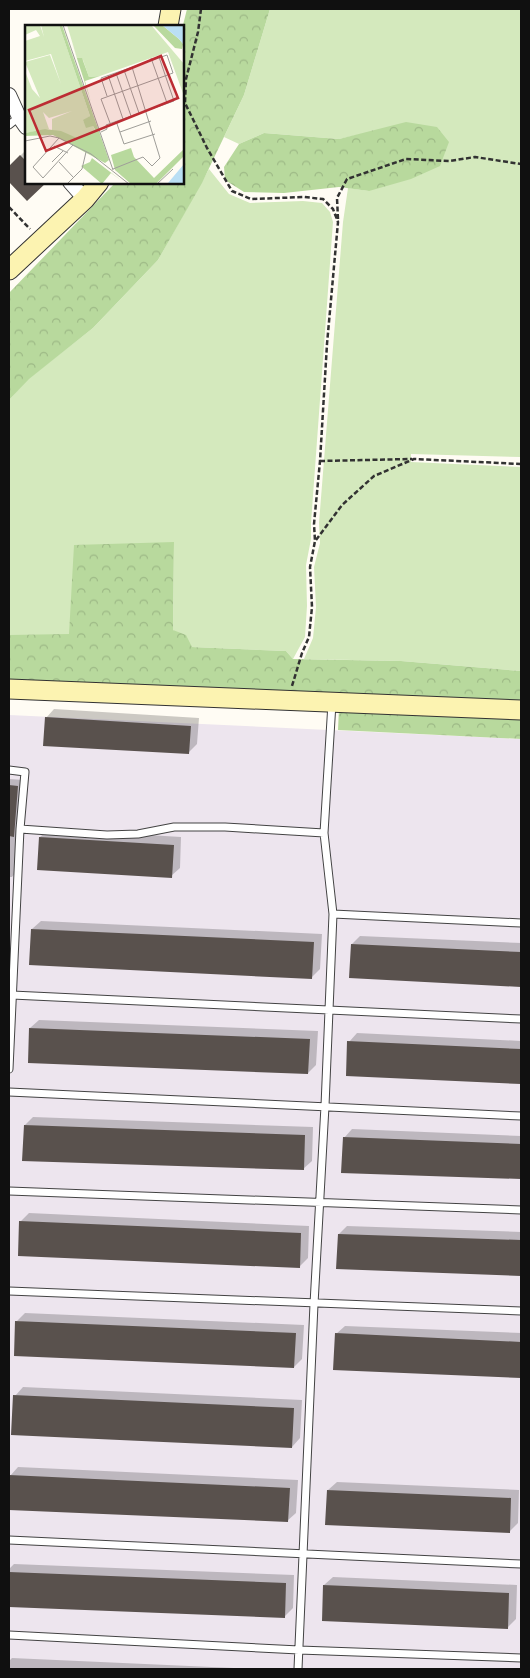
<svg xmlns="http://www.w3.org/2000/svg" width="530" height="1678" viewBox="0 0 530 1678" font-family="Georgia,serif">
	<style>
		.industrial { fill: #ede5ee }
		.grass { fill: #d4e9bd }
		.forest { fill: url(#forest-crowns) }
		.shadow { fill: #0003 }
		.building { fill: #59514d }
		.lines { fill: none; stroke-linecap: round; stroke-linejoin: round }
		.lane-casing { stroke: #434343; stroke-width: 9 }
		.street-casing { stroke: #434343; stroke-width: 16 }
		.secondary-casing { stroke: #323232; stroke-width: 21 }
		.path { stroke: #323232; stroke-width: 2.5; stroke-dasharray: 5 2.5; stroke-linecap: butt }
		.lane { stroke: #fff; stroke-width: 7 }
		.street { stroke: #fff; stroke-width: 14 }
		.secondary { stroke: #fcf3b1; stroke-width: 19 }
		.inset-road { fill: none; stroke: #9f9e99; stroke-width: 1 }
		.view { fill: #bc2c33; fill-opacity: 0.15; stroke: #bc2c33; stroke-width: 2.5 }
		.inset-edge { fill: none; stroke: #101010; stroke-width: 2.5 }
	</style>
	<defs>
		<pattern id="forest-crowns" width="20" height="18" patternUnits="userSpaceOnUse" patternTransform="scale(1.25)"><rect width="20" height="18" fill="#b8d99d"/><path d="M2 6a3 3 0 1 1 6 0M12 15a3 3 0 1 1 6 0" fill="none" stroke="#9db986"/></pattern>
	</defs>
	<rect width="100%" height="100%" fill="#fffcf4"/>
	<path class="industrial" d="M 9,715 L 521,739 L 521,1669 L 9,1669 Z"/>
	<path class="grass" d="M 270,9 L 521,9 L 521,457 L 411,454 L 411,462 L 521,467 L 521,671 L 401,661 L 304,659 L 313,638 L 316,607 L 314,567 L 320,543 L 319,523 L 343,222 L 348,188 L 369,191 L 366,133 L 339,139 L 264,133 L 239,144 L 224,137 L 244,95 Z
		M 209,169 L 229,194 L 250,203 L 303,201 L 322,203 L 330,212 L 333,222 L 311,523 L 311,539 L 306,565 L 307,606 L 305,637 L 293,659 L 286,651 L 192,647 L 173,630 L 174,542 L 69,635 L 9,635 L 9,400 L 28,379 L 93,328 L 158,260 Z"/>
	<path class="forest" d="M 187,9 L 270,9 L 244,95 L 202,183 L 158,260 L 93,328 L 29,379 L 9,400 L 9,293 L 115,183 L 182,182 L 182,29 Z
		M 406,122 L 437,127 L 449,142 L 440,166 L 411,179 L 369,191 L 339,187 L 284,193 L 244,192 L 225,180 L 224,167 L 239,144 L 264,133 L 339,139 Z
		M 174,542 L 173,630 L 186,635 L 192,647 L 286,651 L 293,659 L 401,661 L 521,671 L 521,706 L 9,683 L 9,635 L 69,634 L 74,545 Z
		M 339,708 L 521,716 L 521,739 L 338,730 Z"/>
	<path class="shadow" d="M 25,151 L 26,153 L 27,200 L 9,180 L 9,167 Z
		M 54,709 L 199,718 L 197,744 L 188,753 L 46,718 Z
		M 9,779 L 24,780 L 18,870 L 12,877 L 9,877 Z
		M 49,829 L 181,837 L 180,868 L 171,876 L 40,837 Z
		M 41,921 L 322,934 L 320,969 L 312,977 L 32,929 Z
		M 360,936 L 521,943 L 521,985 L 350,977 L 352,944 Z
		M 39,1020 L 318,1031 L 316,1065 L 308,1073 L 30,1028 Z
		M 357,1033 L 521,1041 L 521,1083 L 347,1074 L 349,1042 Z
		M 33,1117 L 313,1127 L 312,1161 L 303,1169 L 25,1125 Z
		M 352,1129 L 521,1136 L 521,1178 L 343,1171 L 344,1138 Z
		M 29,1213 L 309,1226 L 308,1258 L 299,1267 L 20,1222 Z
		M 347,1226 L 521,1232 L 521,1275 L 338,1268 L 339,1234 Z
		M 25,1313 L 304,1325 L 302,1359 L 294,1367 L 17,1321 Z
		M 345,1326 L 521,1333 L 521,1377 L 335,1369 L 336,1334 Z
		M 23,1387 L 302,1400 L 300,1438 L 292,1447 L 15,1396 Z
		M 18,1467 L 298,1480 L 296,1513 L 287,1521 L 9,1508 L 10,1476 Z
		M 337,1482 L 519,1490 L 518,1523 L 509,1532 L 328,1490 Z
		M 14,1564 L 294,1575 L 293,1608 L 284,1617 L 9,1605 L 9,1569 Z
		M 333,1577 L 517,1585 L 516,1619 L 507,1628 L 324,1585 Z
		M 12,1658 L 257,1669 L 9,1669 L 9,1661 Z"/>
	<path class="building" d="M 20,155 L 26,161 L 26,182 L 47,182 L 27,201 L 9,182 L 9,166 Z
		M 45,717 L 191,726 L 189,754 L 43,746 Z
		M 9,785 L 18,786 L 14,837 L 9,836 Z
		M 39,837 L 174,845 L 172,878 L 37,870 Z
		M 31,929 L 314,942 L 312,979 L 29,965 Z
		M 351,944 L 521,952 L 521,987 L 349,978 Z
		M 29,1028 L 310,1039 L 308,1074 L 28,1063 Z
		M 347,1041 L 521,1049 L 521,1084 L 346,1076 Z
		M 24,1125 L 305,1135 L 304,1170 L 22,1161 Z
		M 343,1137 L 521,1144 L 521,1179 L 341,1173 Z
		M 19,1221 L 301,1233 L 300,1268 L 18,1256 Z
		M 338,1234 L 521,1240 L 521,1276 L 336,1269 Z
		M 15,1321 L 296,1333 L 294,1368 L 14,1356 Z
		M 335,1333 L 521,1342 L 521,1378 L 333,1370 Z
		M 13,1395 L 294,1408 L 292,1448 L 11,1435 Z
		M 9,1475 L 290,1488 L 288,1522 L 9,1510 Z
		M 327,1490 L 511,1498 L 510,1533 L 325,1525 Z
		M 9,1572 L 286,1583 L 285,1618 L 9,1607 Z
		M 323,1585 L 509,1593 L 508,1629 L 322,1621 Z"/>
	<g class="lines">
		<defs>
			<path id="lane" d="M 9,125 L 19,117
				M 9,770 L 25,772 L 20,829 L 9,1069
				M 20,829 L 107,835 L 138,834 L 174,827 L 225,827 L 324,833 L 333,914 L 325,1106 L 314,1304 L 298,1669
				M 324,833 L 332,703
				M 333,914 L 521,923
				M 12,995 L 521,1019
				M 9,1092 L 521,1116
				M 9,1191 L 521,1210
				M 9,1291 L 521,1311
				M 9,1540 L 521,1564
				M 9,1635 L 299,1650 L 521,1658"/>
			<path id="street" d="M 9,95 L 19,117 L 26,127
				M 70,182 L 85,199"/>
			<path id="secondary" d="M 168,26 L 171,9
				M 9,270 L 85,199 L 99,182
				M 9,689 L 521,710"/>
		</defs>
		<use href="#lane" class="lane-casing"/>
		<use href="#street" class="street-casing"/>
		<use href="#secondary" class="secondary-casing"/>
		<path class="path" d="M 201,9 L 198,32 L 186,79 L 185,103 L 207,148 L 232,191 L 251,199 L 304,197 L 323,199 L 333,209 L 338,222 L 327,344 L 320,461 L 314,524 L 315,541 L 310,567 L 312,607 L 309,637 L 302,653 L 292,686
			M 9,207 L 30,229
			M 338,219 L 337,198 L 347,179 L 406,159 L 449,161 L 475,157 L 521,164
			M 320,461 L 412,459
			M 316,540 L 342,505 L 374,476 L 414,459 L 521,464"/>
		<use href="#lane" class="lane"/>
		<use href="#street" class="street"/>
		<use href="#secondary" class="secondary"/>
	</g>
	<g transform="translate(25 25)">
		<rect width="159" height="159" fill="#fffcf4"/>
		<path d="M 0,0 L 15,0 L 19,12 L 16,0 L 34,0 L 65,91 L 58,96 L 68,101 L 71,107 L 52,113 L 27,105 L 27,94 L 47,86 L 24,93 L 18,87 L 24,104 L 0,108 L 0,46 L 7,64 L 15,73 L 0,37 L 25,30 L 36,59 L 26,29 L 0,36 L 0,16 L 15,11 L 11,5 L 0,10 ZM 42,0 L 126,0 L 159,39 L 159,71 L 143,27 L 75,51 L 64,52 L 58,35 L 52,33 Z" fill="#d4e9bd"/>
		<path d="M 34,0 L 37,0 L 84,135 L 80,138 L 28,110 L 0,111 L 0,108 L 20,104 L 36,106 L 52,113 L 71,106 L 68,101 L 61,103 L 58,95 L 65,91 ZM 128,0 L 137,0 L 154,14 L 158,19 L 157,24 L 150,23 ZM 46,15 L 52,33 L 57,33 L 64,52 L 75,51 L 60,56 L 66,77 ZM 106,123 L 109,132 L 129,153 L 159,124 L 159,131 L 131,159 L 106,159 L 90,145 L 86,130 ZM 63,130 L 97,156 L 86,148 L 77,159 L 56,141 L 65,137 L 67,133 Z" fill="#b8d99d"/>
		<path d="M 137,0 L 159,0 L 159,20 L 154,14 ZM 159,139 L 159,159 L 140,159 L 143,158 Z" fill="#badff4"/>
		<path class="inset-road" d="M 38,0 L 88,145M 126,33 L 142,78M 99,45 L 114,88M 91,48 L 106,91M 83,50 L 98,94M 82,71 L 76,53 L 142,30 L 148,48 L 76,74 L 85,98M 91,96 L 99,119 L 130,109M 76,107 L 82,104 L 81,100 L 149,76 L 134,32M 95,107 L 126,96M 34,113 L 8,142 L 18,153 L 48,120M 0,116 L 25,111 L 34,113 L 66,129 L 104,159M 29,121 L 43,128M 27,137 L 38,126M 34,137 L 48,152M 88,144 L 118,132 L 127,141 L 135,133 L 107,42M 42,159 L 57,144 L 61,127M 132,159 L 148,144"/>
		<path class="view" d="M 136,31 L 153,73 L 21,126 L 4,85 Z"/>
		<rect width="159" height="159" class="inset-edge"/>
	</g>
	<rect width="530" height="1678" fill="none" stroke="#101010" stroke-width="20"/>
</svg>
